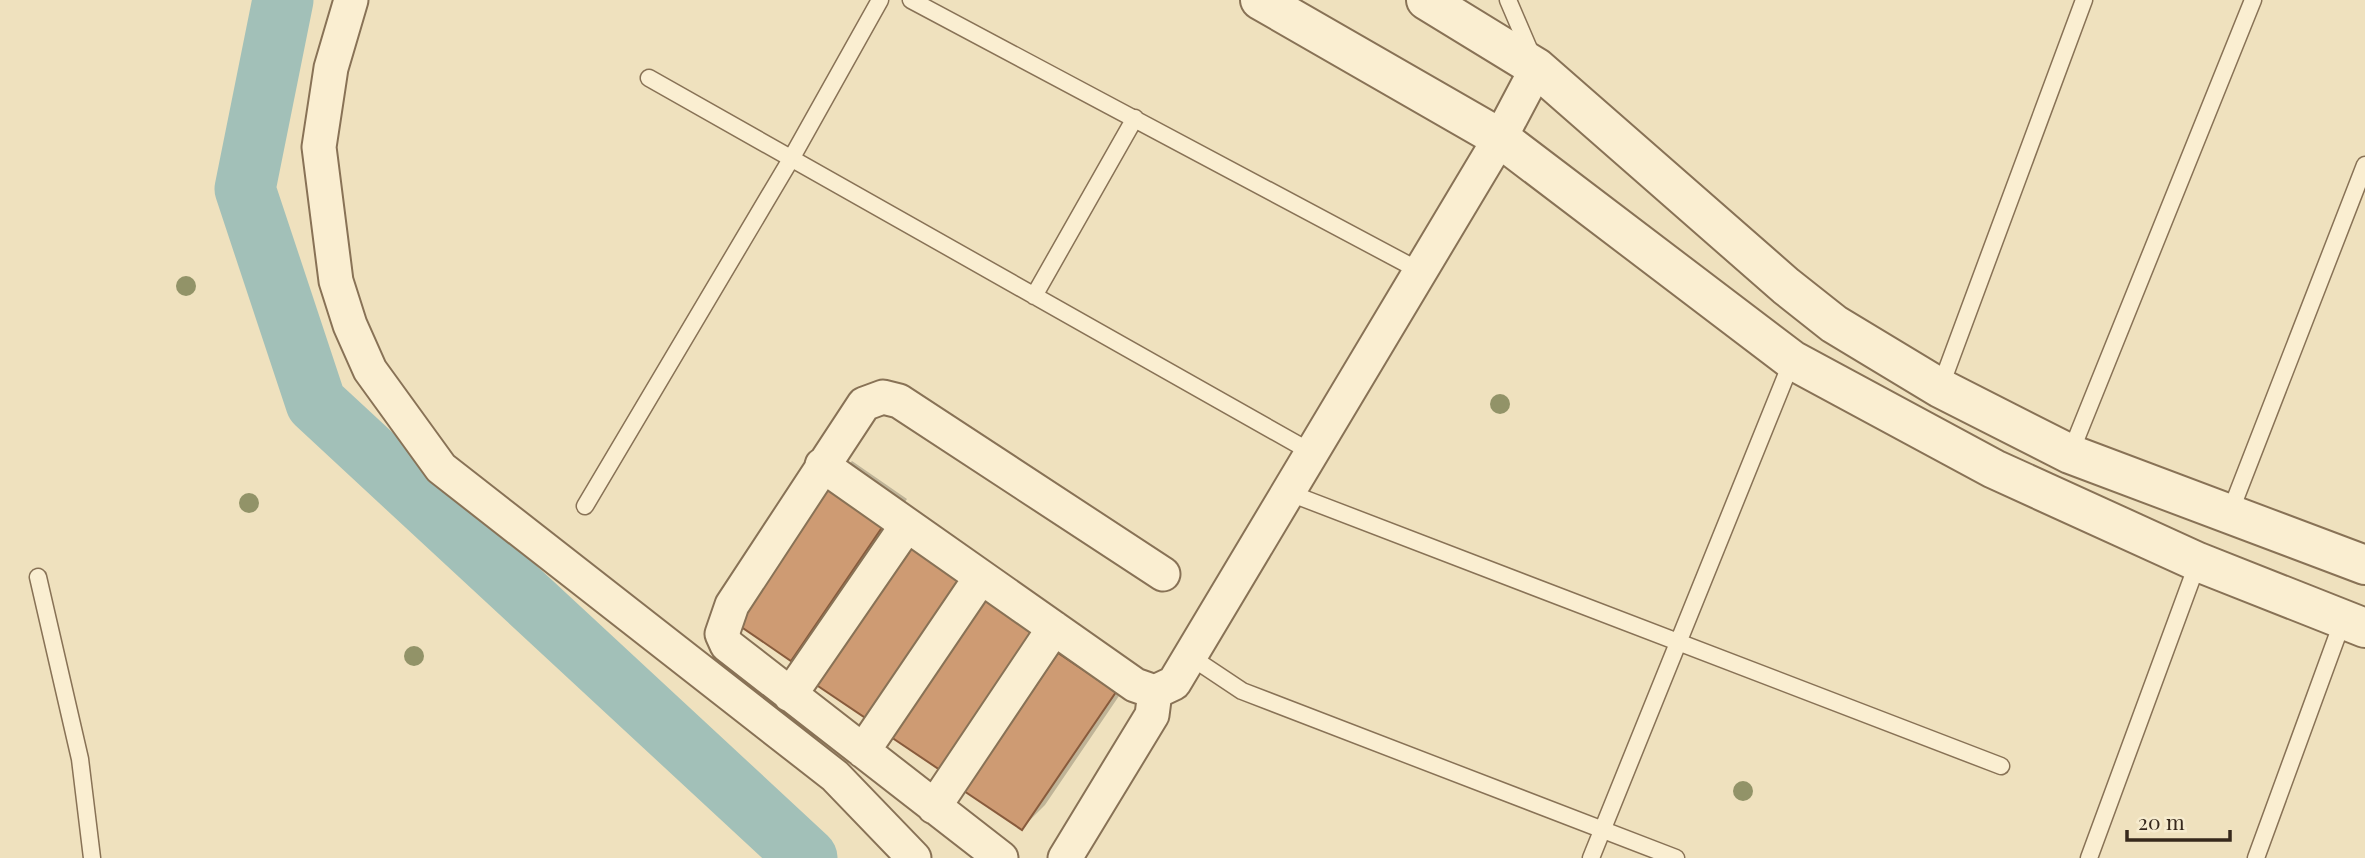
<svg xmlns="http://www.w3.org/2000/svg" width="2365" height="858" viewBox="0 0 2365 858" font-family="'Playfair Display',serif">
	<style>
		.shadow { fill: #0003 }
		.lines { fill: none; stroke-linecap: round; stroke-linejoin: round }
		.river { stroke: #a2c0b8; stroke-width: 61 }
		.building { fill: #ce9b73; stroke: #885b3c; stroke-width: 2 }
		.service-casing { stroke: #887256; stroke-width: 19 }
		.minor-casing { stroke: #887256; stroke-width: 37 }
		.tertiary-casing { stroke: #887256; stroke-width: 42 }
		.service { stroke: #faeed1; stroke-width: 16 }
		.minor { stroke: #faeed1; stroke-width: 33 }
		.tertiary { stroke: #faeed1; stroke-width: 38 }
		.tree { fill: #929368 }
	</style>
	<rect width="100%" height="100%" fill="#efe1be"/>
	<path class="shadow" d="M 852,461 L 907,499 L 814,636 L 791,659 L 829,485 Z
		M 1083,631 L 1138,668 L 1045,805 L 1022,828 L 967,791 L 1060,654 Z"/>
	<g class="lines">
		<path class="river" d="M 283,0 L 245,189 L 316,403 L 807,858"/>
	</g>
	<path class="building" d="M 827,484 L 885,523 L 791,661 L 734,622 Z
		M 906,544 L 964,583 L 870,721 L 812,682 Z
		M 979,594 L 1036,634 L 943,772 L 885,733 Z
		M 1058,653 L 1116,692 L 1022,830 L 964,791 Z"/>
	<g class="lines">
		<defs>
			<path id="service" d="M 911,0 L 1420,271
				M 1508,0 L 1532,56
				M 649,78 L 1311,452
				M 1034,296 L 1135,118
				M 1940,388 L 2084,0
				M 2070,454 L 2253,0
				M 1287,492 L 2001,766
				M 585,506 L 791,159 L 880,0
				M 2229,515 L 2365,165
				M 38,577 L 80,759 L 92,858
				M 1191,657 L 1242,691 L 1676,858
				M 1591,858 L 1792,361
				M 2089,858 L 2198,562
				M 2256,858 L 2343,620"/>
			<path id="minor" d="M 351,0 L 331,68 L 319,147 L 336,281 L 350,325 L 370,370 L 441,468 L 835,776 L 914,858
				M 822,465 L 1135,685 L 1155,692 L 1174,683 L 1500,138 L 1537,68
				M 790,695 L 907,525
				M 863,751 L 981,577
				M 934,807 L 1054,628
				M 1001,858 L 727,645 L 722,634 L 732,605 L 864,404 L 883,397 L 899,401 L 1163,574
				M 1065,858 L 1152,715 L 1155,692"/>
			<path id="tertiary" d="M 1260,0 L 1500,138 L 1792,360 L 1994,469 L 2198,562 L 2365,628
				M 1426,0 L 1537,68 L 1786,286 L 1834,324 L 1940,388 L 2070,454 L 2365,565"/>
		</defs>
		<use href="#service" class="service-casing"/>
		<use href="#minor" class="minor-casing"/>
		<use href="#tertiary" class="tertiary-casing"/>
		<use href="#service" class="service"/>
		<use href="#minor" class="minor"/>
		<use href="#tertiary" class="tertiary"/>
	</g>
	<g class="tree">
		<circle cx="186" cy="286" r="10"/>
		<circle cx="1500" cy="404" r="10"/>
		<circle cx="249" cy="503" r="10"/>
		<circle cx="414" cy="656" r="10"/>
		<circle cx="1743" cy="791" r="10"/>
	</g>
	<path d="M2127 830v10h103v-10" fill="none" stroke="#37291c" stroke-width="3.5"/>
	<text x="2138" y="830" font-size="21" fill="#37291c" stroke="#f6ebce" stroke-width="5" paint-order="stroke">20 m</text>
</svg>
